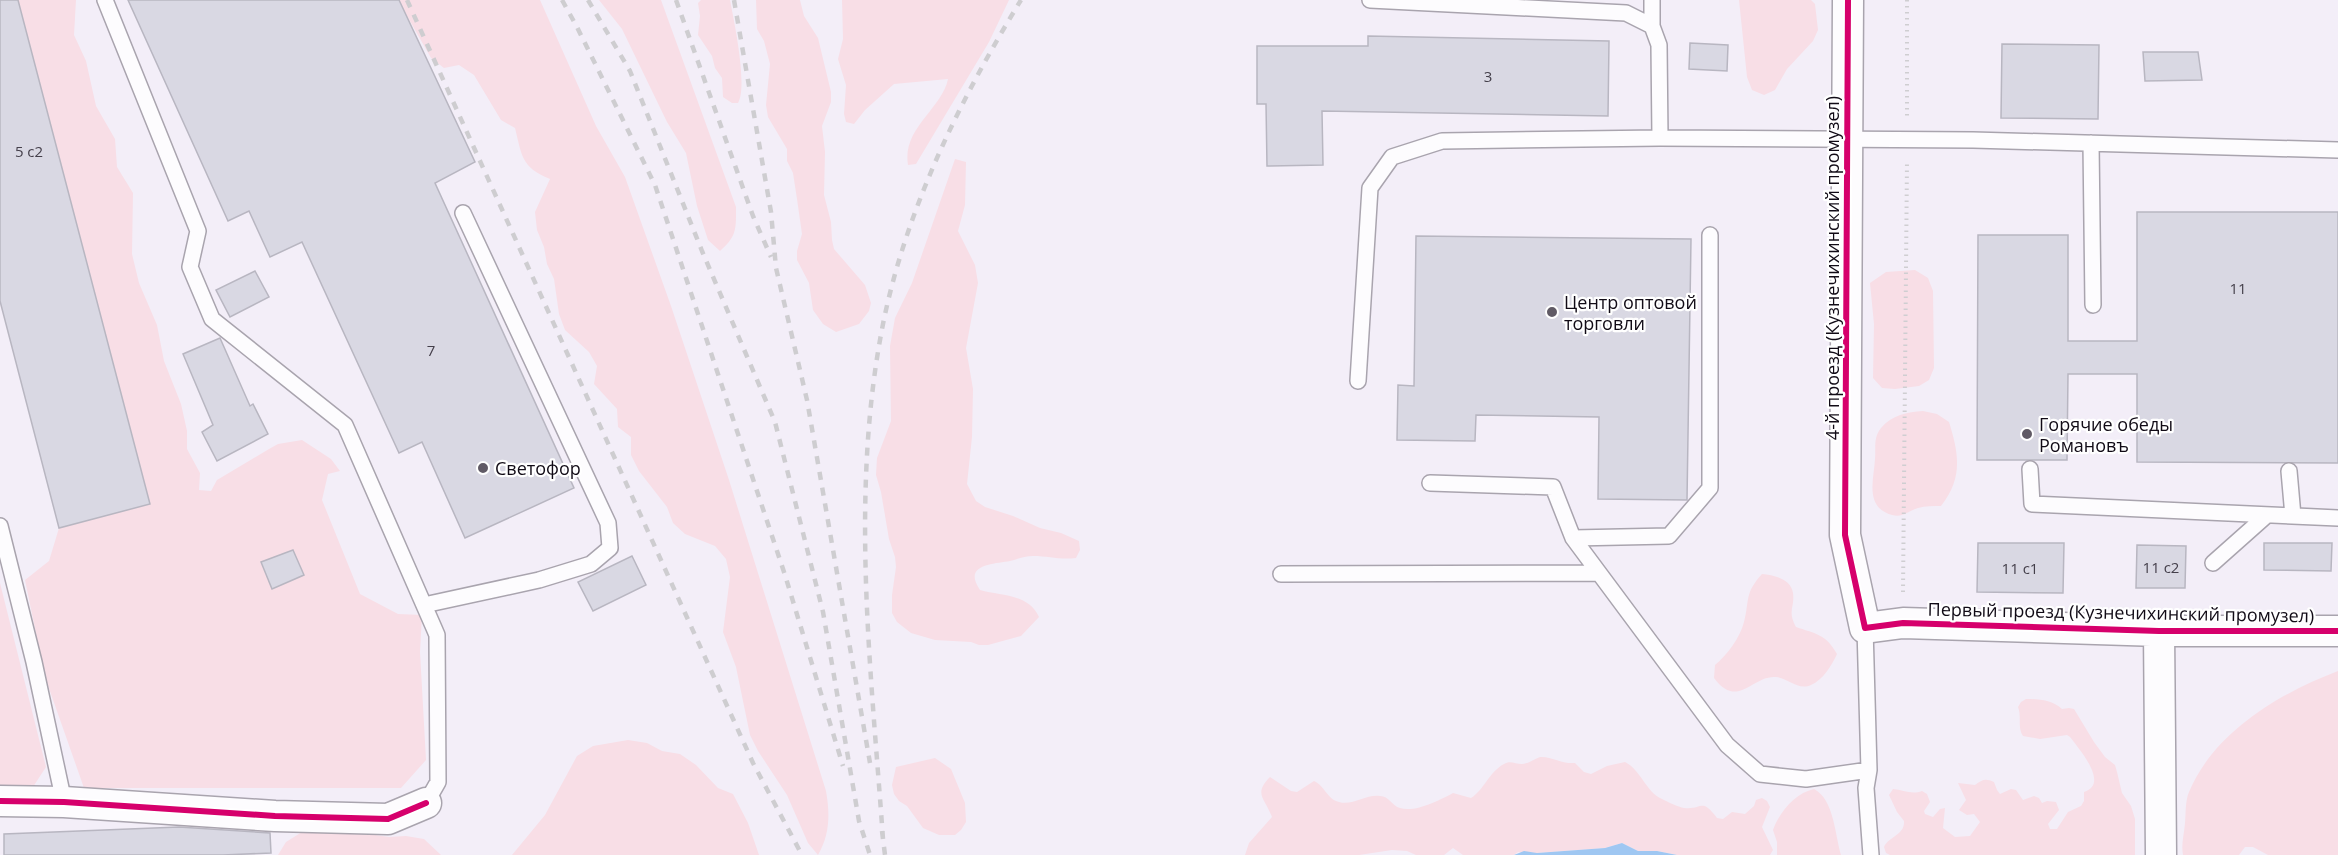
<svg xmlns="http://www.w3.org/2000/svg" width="2338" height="855" viewBox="0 0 2338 855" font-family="'Open Sans',sans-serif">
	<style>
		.green { fill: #f8dee6 }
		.water { fill: #9fc7f2 }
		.building { fill: #d9d8e3; stroke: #b8b6c1; stroke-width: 1.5 }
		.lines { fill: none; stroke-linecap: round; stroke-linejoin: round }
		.lane-casing { stroke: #a9a4ae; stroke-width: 18 }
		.street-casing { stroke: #a9a4ae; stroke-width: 33 }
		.path { stroke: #cfced1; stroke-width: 4; stroke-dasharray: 1.5 4.5; stroke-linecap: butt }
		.lane { stroke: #fdfcfe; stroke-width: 15 }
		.street { stroke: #fdfcfe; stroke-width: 30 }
		.rail { stroke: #cecdd0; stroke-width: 4.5; stroke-dasharray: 8 8; stroke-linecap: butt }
		.cycleway-casing { stroke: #fff; stroke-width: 10 }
		.cycleway { stroke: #d6006c; stroke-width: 6 }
		.poi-dot { fill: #605a65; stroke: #fff; stroke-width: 2 }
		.labels { text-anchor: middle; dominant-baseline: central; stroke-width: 4.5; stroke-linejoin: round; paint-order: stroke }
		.number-label { font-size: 15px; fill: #443f4a }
		.street-label { font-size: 18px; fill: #110b16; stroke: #fff }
		.poi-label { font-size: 18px; fill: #110b16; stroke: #fff; text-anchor: start }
	</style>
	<rect width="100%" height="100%" fill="#f3eef8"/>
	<path class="green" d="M 18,0 L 76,0 L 74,35 L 86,61 L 96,106 L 115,139 L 117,167 L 133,193 L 132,254 L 139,283 L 157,325 L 164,361 L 181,404 L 187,431 L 187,449 L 200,473 L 199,490 L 211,491 L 217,480 L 269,449 L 278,444 L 302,440 L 331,459 L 340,471 L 328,474 L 322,500 L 360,594 L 398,614 L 422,615 L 420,652 L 426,760 L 401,788 L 84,788 L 45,677 L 25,580 L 49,561 L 59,528 Z
		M 398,0 L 540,0 L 596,126 L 625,177 L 671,306 L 729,480 L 826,791 C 830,814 830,834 818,855 L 808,843 L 787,795 L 758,751 L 750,735 L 736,667 L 723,632 L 730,577 L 726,559 L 715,546 L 685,534 L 673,523 L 667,507 L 639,471 L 631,455 L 631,437 L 618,427 L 617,409 L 594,384 L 597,366 L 589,352 L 565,330 L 559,314 L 554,279 L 547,264 L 544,247 L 537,230 L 535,212 L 550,179 C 521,167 522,156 515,128 L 501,120 L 474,75 L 459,65 L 444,68 L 431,58 Z
		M 599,0 L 661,0 L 736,207 C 736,229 737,236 720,251 L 708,240 L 697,206 L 686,153 L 667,122 L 622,29 Z
		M 701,0 L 730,0 C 734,21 748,86 738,103 L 732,103 L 723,97 L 722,78 L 715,68 L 712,56 L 698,35 L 700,16 L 698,3 Z
		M 756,0 L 800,0 L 804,16 L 818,38 L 831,92 L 831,102 L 822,126 L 825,152 L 824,195 L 831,222 L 832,240 L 834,249 L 865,285 L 871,303 L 869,311 L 859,324 L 836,332 L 823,324 L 813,310 L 809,283 L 797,260 L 797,251 L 802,234 L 797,199 L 793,173 L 787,161 L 787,149 L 768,117 L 766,105 L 770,64 L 764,41 L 757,29 Z
		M 842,0 L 1009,0 L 989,42 L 916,164 L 908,165 C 902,128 942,109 948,79 L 894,84 L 865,110 L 854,124 L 846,122 L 844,114 L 846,85 L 838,59 L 843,39 Z
		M 1739,0 L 1811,0 L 1815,4 L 1818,30 L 1813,41 L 1787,69 L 1775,90 L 1764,95 L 1752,90 L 1747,77 Z
		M 955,159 L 966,162 L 965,205 L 958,231 L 975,265 L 978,283 L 966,348 L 973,389 L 972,437 L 967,484 L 976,501 L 985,507 L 1013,516 L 1040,528 L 1061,533 L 1079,541 L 1080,550 L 1076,558 C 1059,560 1049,556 1033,556 C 1025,556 1018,559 1010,561 C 994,564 962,564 980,590 C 1002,596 1029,594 1039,617 L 1021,636 L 988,645 L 979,645 L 971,642 L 935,640 L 911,633 L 897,622 L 892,613 L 892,595 L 896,567 L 895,557 L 889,539 L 881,492 L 876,475 L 877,458 L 891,421 L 890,346 L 895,318 L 912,283 Z
		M 1915,270 L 1928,278 L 1933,291 L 1934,368 L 1929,380 L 1919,386 L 1895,389 L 1882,388 L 1873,378 L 1874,324 L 1870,283 L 1886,272 Z
		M 1923,411 L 1937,414 L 1949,422 C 1959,454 1963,478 1941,506 C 1934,506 1925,506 1918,508 C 1908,511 1903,518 1892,515 C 1864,507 1874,479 1875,459 C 1876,448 1873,438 1881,428 C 1892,415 1907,412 1923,411 Z
		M 1762,574 C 1774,575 1791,579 1793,593 C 1795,608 1787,610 1796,627 C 1816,634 1826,634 1837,654 C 1832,665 1823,680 1811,685 C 1798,691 1788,678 1776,677 C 1752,675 1738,710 1714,678 L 1715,665 C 1727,655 1740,638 1744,622 C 1750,599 1744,594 1762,574 Z
		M 0,583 L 46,767 L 31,790 L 0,790 Z
		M 2338,671 L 2338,855 L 2268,855 L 2253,847 L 2245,847 L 2239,855 L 2183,855 C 2181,844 2184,835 2185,823 C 2186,814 2185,801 2189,792 C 2214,732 2280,693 2338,671 Z
		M 2026,699 C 2039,699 2052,700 2062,709 L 2069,708 L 2074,709 L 2094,742 L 2105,757 L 2115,765 L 2117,772 L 2122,793 L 2131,806 L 2135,819 L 2135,855 L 1890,855 L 1886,853 L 1884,847 C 1889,836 1905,835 1904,821 L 1897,812 L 1889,795 L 1893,789 C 1903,790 1912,795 1922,791 L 1927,794 L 1930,802 L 1924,811 L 1925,814 L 1933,817 L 1940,809 L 1945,808 L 1943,828 L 1955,837 L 1970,836 L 1980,822 L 1974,814 L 1967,815 L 1959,810 L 1966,800 L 1958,783 L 1975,785 C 1982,780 1985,778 1994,782 L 1997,790 L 2000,794 L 2011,789 L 2016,790 L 2023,800 L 2034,796 L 2039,798 L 2042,803 L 2047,801 L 2056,802 L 2059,810 L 2048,824 L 2050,829 L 2057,829 L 2068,812 L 2081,806 L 2084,801 L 2084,792 C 2110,784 2079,749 2070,737 L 2067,735 L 2040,739 L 2023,736 C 2017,727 2022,717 2018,707 L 2021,702 Z
		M 628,740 L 647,743 L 662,751 L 680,754 L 696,765 L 718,788 L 733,794 L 748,823 L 759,855 L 512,855 L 545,815 L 577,756 L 593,746 Z
		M 1540,757 C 1551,756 1561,764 1575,763 L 1584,772 L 1591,774 L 1607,766 L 1625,762 C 1641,770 1646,792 1662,799 C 1668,802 1678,807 1684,808 C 1703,810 1701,797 1717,818 L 1723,819 L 1732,812 L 1745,814 L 1754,806 L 1756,800 L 1762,798 L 1767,801 L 1770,807 L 1762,827 L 1773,850 L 1770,855 L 1677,855 L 1657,851 L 1638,851 L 1622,843 L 1605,848 L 1537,853 L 1518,852 L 1514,855 L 1463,855 L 1453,848 L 1444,855 L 1416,855 L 1407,851 L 1392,850 L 1359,855 L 1245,855 L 1249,843 L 1272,817 C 1265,798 1253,794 1270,777 L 1291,791 L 1297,792 L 1314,781 C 1325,786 1327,799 1339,802 C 1353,806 1366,794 1380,796 C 1389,796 1392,806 1400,808 C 1415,813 1440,800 1453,793 L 1471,798 C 1484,790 1489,772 1504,764 C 1510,760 1515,764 1522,764 C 1528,764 1534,759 1540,757 Z
		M 935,758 L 951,769 L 965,803 L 966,822 L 961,830 L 955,835 L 939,835 L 923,828 L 907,806 L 899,801 L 894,794 L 892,785 L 896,767 Z
		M 1814,789 C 1834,799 1835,835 1841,855 L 1777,855 L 1777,842 L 1773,830 C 1779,813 1795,793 1814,789 Z
		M 302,832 L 355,832 L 389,837 L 406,836 L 424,839 L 441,855 L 278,855 L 286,842 Z"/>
	<path class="water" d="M 1622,843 L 1638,851 L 1657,851 L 1677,855 L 1514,855 L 1524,851 L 1537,853 L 1605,848 Z"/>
	<path class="building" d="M 0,0 L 18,0 L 150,504 L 59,528 L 0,301 Z
		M 128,0 L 399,0 L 475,162 L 435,183 L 574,488 L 465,538 L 422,442 L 399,453 L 302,242 L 270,257 L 249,211 L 228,221 Z
		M 1368,36 L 1609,41 L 1608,116 L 1322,111 L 1323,165 L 1267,166 L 1266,104 L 1257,104 L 1257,46 L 1368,46 Z
		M 1690,43 L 1728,45 L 1727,71 L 1689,69 Z
		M 2002,44 L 2099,45 L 2098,119 L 2001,118 Z
		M 2143,52 L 2198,52 L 2202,80 L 2145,81 Z
		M 2137,212 L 2338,212 L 2338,463 L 2137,462 L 2137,374 L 2068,374 L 2067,460 L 1977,460 L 1978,235 L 2068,235 L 2068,341 L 2137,341 Z
		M 1416,236 L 1691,239 L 1687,500 L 1598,499 L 1599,417 L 1476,415 L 1475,441 L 1397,440 L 1398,385 L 1414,386 Z
		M 255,271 L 269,297 L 230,317 L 216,290 Z
		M 220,338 L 250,406 L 253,404 L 268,434 L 217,461 L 202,432 L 213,425 L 183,354 Z
		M 1978,543 L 2064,543 L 2063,593 L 1977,592 Z
		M 2264,543 L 2332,543 L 2331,571 L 2264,570 Z
		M 2137,545 L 2186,546 L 2185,588 L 2136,588 Z
		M 293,550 L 304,575 L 272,589 L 261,562 Z
		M 632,556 L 646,585 L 593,611 L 578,582 Z
		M 179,827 L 270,833 L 271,853 L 223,855 L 4,855 L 4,834 Z"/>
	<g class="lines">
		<defs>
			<path id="lane" d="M 105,0 L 198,231 L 190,267 L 212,319 L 345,425 L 434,628 L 437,635 L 438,782 L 426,803
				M 1370,0 L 1626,13 L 1652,26 L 1659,45 L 1660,138
				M 1652,0 L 1652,26
				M 2091,143 L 2093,305
				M 1358,381 L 1370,188 L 1392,157 L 1442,141 L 1660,138 L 1973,140 L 2338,150
				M 2030,469 L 2032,504 L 2338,518
				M 2289,471 L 2293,516
				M 1430,483 L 1553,487 L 1573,538 L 1727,745 L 1760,774 L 1806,779 L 1869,770
				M 0,526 L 34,662 L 64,802
				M 1573,538 L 1669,536 L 1710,488 L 1710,235
				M 2213,563 L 2267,515
				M 1281,574 L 1599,573
				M 424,605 L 539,580 L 591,564 L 610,548 L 608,523 L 463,213
				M 1865,628 L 1869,770 L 1866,788 L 1871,855"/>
			<path id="street" d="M 1848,0 L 1845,535 L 1865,628 L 1903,623 L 2159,631 L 2338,631
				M 2159,631 L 2161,855
				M 0,801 L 64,802 L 275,816 L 388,819 L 426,803"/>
		</defs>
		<use href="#lane" class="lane-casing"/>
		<use href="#street" class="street-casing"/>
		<path class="path" d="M 1907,0 L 1907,118
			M 1903,592 L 1907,161"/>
		<use href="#lane" class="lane"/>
		<use href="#street" class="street"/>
		<path class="rail" d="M 407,0 L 753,763 L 802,855
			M 562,0 L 577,27 L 655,185 L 785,575 L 843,766
			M 588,0 L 630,71 L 702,251 L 775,422 L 823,612 L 859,821 L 870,855
			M 676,0 L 753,216 L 771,257
			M 734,0 L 771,212 L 776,268 L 807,400 L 870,763
			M 882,831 L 885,855
			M 883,839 C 871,668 849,490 884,319 C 908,205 961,98 1021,0"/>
		<defs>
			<path id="cycleway" d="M 1848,0 L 1845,535 L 1865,628 L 1903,623 L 2159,631 L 2338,631
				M 0,801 L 64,802 L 275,816 L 388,819 L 426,803"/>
		</defs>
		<use href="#cycleway" class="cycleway-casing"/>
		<use href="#cycleway" class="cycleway"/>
	</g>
	<g class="poi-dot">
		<circle cx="1552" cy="312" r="6"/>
		<circle cx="2027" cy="434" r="6"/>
		<circle cx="483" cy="468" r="6"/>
	</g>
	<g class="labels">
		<g class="number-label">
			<text x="1488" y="76">3</text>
			<text x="29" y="151">5 с2</text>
			<text x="2238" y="288">11</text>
			<text x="431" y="350">7</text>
			<text x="2161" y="567">11 с2</text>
			<text x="2020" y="568">11 с1</text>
		</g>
		<g class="street-label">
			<text transform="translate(1832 268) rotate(-90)">4-й проезд (Кузнечихинский промузел)</text>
			<text transform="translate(2121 612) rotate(1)">Первый проезд (Кузнечихинский промузел)</text>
		</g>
		<g class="poi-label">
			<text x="1564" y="302">Центр оптовой<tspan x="1564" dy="21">торговли</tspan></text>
			<text x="2039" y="424">Горячие обеды<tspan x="2039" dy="21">Романовъ</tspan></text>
			<text x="495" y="468">Светофор</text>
		</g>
	</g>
</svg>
